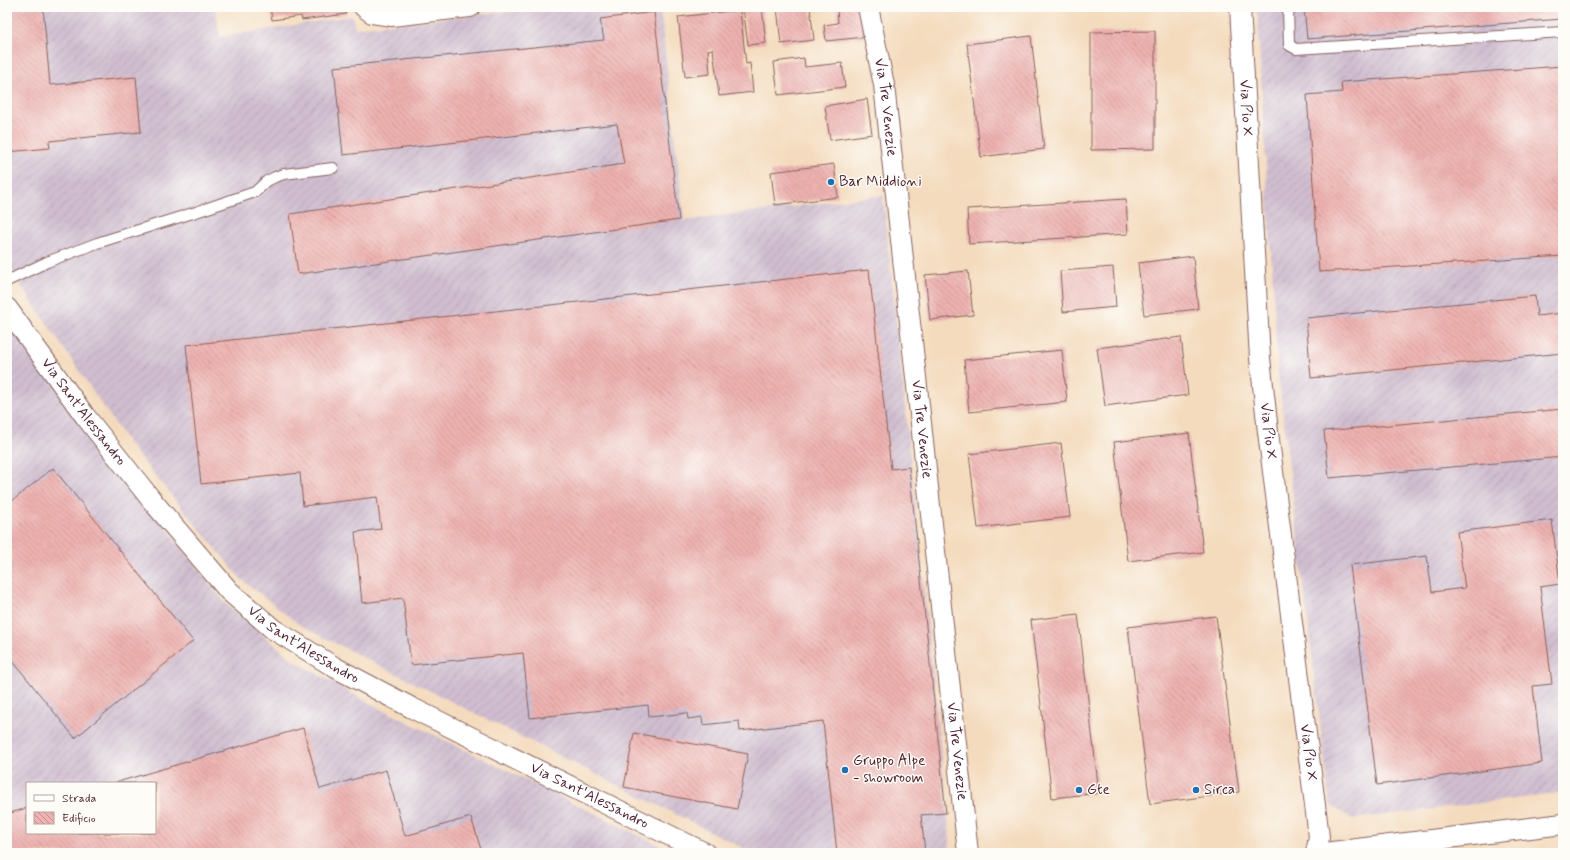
<svg xmlns="http://www.w3.org/2000/svg" width="1570" height="860" viewBox="0 0 1570 860" font-family="Mynerve,sans-serif">
	<style>
		.industrial { fill: url(#industrial-furrows); fill-rule: evenodd }
		.building { fill: url(#building-back-hatch) }
		.lines { fill: none; stroke-linecap: round; stroke-linejoin: round }
		.service-casing { stroke: #86615e; stroke-width: 12 }
		.minor-casing { stroke: #86615e; stroke-width: 22 }
		.service { stroke: #fff; stroke-width: 10 }
		.minor { stroke: #fff; stroke-width: 20 }
		.poi-dot { fill: #1f6fb2; stroke: #fdfcf7; stroke-width: 1.5 }
		.labels { text-anchor: middle; dominant-baseline: central; stroke-width: 3; stroke-linejoin: round; paint-order: stroke }
		.street-label { font-size: 15px; fill: #4a1f2b; stroke: #fdfcf7 }
		.poi-label { font-size: 15px; fill: #4a1f2b; stroke: #fdfcf7; text-anchor: start }
	</style>
	<defs>
		<pattern id="industrial-furrows" width="10" height="10" patternUnits="userSpaceOnUse"><rect width="10" height="10" fill="#cfbdcf"/><path d="M-1 1l2-2M0 10L10 0M9 11l2-2" fill="none" stroke="#b3a2b2"/></pattern>
		<pattern id="building-back-hatch" width="6" height="6" patternUnits="userSpaceOnUse"><rect width="6" height="6" fill="#eeb2b0"/><path d="M-1 5l2 2M0 0l6 6M5-1l2 2" fill="none" stroke="#c3908f"/></pattern>
	</defs>
	<rect width="100%" height="100%" fill="#fdfcf7"/>
	<filter id="ink" filterUnits="userSpaceOnUse"><feTurbulence type="fractalNoise" baseFrequency=".025" numOctaves="2"/><feDisplacementMap in="SourceGraphic" scale="8" xChannelSelector="R" yChannelSelector="G"/><feConvolveMatrix kernelMatrix="1 2 1 2 8 2 1 2 1" color-interpolation-filters="sRGB"/></filter>
	<filter id="wash" filterUnits="userSpaceOnUse"><feTurbulence type="fractalNoise" baseFrequency=".012" numOctaves="4" result="noise"/><feDisplacementMap in="SourceGraphic" scale="16" xChannelSelector="R" yChannelSelector="G"/><feGaussianBlur stdDeviation="0.9" result="paint"/><feColorMatrix in="noise" values="0 0 0 0 0 0 0 0 0 0 0 0 0 0 0 0 0 1.4 0 .05"/><feComposite in="paint" operator="in"/></filter>
	<g filter="url(#wash)">
		<rect width="100%" height="100%" fill="#f4dbbe"/>
		<path class="industrial" d="M 7,7 L 215,7 L 220,37 L 352,16 L 355,28 L 550,7 L 660,7 L 684,221 L 883,195 L 950,839 L 949,853 L 753,853 L 301,626 L 241,579 L 129,444 L 7,265 Z
			M 1257,7 L 1563,7 L 1563,793 L 1353,819 L 1330,805 L 1278,373 Z
			M 7,324 L 225,603 L 293,660 L 367,702 L 675,853 L 7,853 ZM 27,783 L 155,783 L 155,833 L 27,833 Z"/>
		<g id="blocks">
			<path class="building" d="M 7,7 L 43,7 L 50,85 L 136,77 L 141,132 L 49,141 L 50,148 L 7,152 Z
				M 270,7 L 345,7 L 346,14 L 302,20 L 301,16 L 272,20 Z
				M 743,7 L 762,7 L 766,43 L 748,45 Z
				M 777,7 L 810,7 L 814,40 L 781,44 Z
				M 837,7 L 861,7 L 865,37 L 826,41 L 824,25 L 838,23 Z
				M 1304,7 L 1562,7 L 1562,19 L 1307,39 Z
				M 740,10 L 746,64 L 750,63 L 753,92 L 719,96 L 713,49 L 708,50 L 710,74 L 685,77 L 678,17 Z
				M 654,12 L 679,220 L 298,274 L 290,214 L 624,164 L 617,124 L 343,155 L 334,67 L 604,40 L 600,19 Z
				M 1155,31 L 1155,149 L 1091,150 L 1091,32 Z
				M 1031,36 L 1044,149 L 981,157 L 967,44 Z
				M 804,58 L 805,67 L 842,63 L 845,87 L 778,95 L 774,62 Z
				M 1563,66 L 1563,256 L 1319,272 L 1307,95 L 1342,92 L 1341,82 Z
				M 867,99 L 872,134 L 830,140 L 825,106 Z
				M 834,164 L 838,197 L 775,205 L 771,172 Z
				M 1126,199 L 1128,234 L 969,244 L 967,209 Z
				M 1193,256 L 1198,309 L 1144,315 L 1138,263 Z
				M 1113,267 L 1116,307 L 1063,312 L 1060,271 Z
				M 869,270 L 891,469 L 909,467 L 946,813 L 921,815 L 925,853 L 837,853 L 823,721 L 740,731 L 739,721 L 703,725 L 702,717 L 688,719 L 687,713 L 649,717 L 648,705 L 530,718 L 523,653 L 411,665 L 403,598 L 362,603 L 355,532 L 381,529 L 377,497 L 303,506 L 300,473 L 201,484 L 186,345 Z
				M 968,271 L 973,315 L 930,320 L 925,275 Z
				M 1535,296 L 1537,316 L 1563,313 L 1563,353 L 1311,378 L 1306,318 Z
				M 1181,337 L 1188,395 L 1105,406 L 1097,348 Z
				M 1062,350 L 1067,402 L 969,412 L 964,360 Z
				M 1563,409 L 1563,457 L 1329,478 L 1324,431 Z
				M 1189,433 L 1203,552 L 1128,561 L 1114,442 Z
				M 1061,443 L 1070,517 L 978,528 L 969,454 Z
				M 53,468 L 193,641 L 75,738 L 7,654 L 7,505 Z
				M 1552,520 L 1560,584 L 1540,587 L 1552,684 L 1533,686 L 1542,763 L 1377,785 L 1350,565 L 1427,556 L 1432,592 L 1465,588 L 1457,532 Z
				M 1078,614 L 1099,793 L 1052,798 L 1031,620 Z
				M 1216,616 L 1239,792 L 1150,804 L 1128,627 Z
				M 303,728 L 320,789 L 386,770 L 405,836 L 471,817 L 482,853 L 7,853 L 7,814 L 27,808 L 27,833 L 155,833 L 155,783 L 114,783 Z
				M 634,733 L 748,754 L 737,809 L 624,787 Z"/>
		</g>
	</g>
	<g filter="url(#ink)">
		<use href="#blocks" fill-opacity="0" stroke="#86615e" stroke-width="1"/>
		<g class="lines">
			<defs>
				<path id="service" d="M 1288,7 L 1289,45 L 1296,49 L 1563,32
					M 7,281 L 47,262 L 97,243 L 196,212 L 255,192 L 267,181 L 275,177 L 284,174 L 333,168"/>
				<g id="minor">
					<path d="M 364,7 L 372,13 L 392,16 L 470,7"/>
					<path id="s1" d="M 868,7 L 884,85 L 968,853"/>
					<path id="s2" d="M 1240,7 L 1260,358 L 1268,432 L 1319,837 L 1316,853"/>
					<path id="s3" d="M 7,308 L 85,416 L 154,503 L 229,591 L 273,629 L 336,668 L 412,708 L 705,853"/>
					<path d="M 1324,853 L 1563,824"/>
				</g>
			</defs>
			<use href="#service" class="service-casing"/>
			<use href="#minor" class="minor-casing"/>
			<use href="#service" class="service"/>
			<use href="#minor" class="minor"/>
		</g>
	</g>
	<g class="poi-dot">
		<circle cx="831" cy="182" r="4"/>
		<circle cx="845" cy="770" r="4"/>
		<circle cx="1079" cy="790" r="4"/>
		<circle cx="1196" cy="790" r="4"/>
	</g>
	<g class="labels">
		<g class="street-label">
			<text stroke="none"><textPath href="#s1" startOffset="102">Via Tre Venezie</textPath></text>
			<text stroke="none"><textPath href="#s2" startOffset="101">Via Pio X</textPath></text>
			<text stroke="none"><textPath href="#s3" startOffset="129">Via Sant'Alessandro</textPath></text>
			<text stroke="none"><textPath href="#s1" startOffset="426">Via Tre Venezie</textPath></text>
			<text stroke="none"><textPath href="#s2" startOffset="425">Via Pio X</textPath></text>
			<text stroke="none"><textPath href="#s3" startOffset="452">Via Sant'Alessandro</textPath></text>
			<text stroke="none"><textPath href="#s1" startOffset="750">Via Tre Venezie</textPath></text>
			<text stroke="none"><textPath href="#s2" startOffset="749">Via Pio X</textPath></text>
			<text stroke="none"><textPath href="#s3" startOffset="776">Via Sant'Alessandro</textPath></text>
		</g>
		<g class="poi-label">
			<text x="839" y="182">Bar Middioni</text>
			<text x="853" y="761">Gruppo Alpe<tspan x="853" dy="17">- showroom</tspan></text>
			<text x="1087" y="790">Gte</text>
			<text x="1204" y="790">Sirca</text>
		</g>
	</g>
	<rect width="1570" height="860" fill="none" stroke="#fdfcf7" stroke-width="24"/>
	<rect x="26" y="782" width="130" height="52" fill="#fdfcf7" stroke="#b5a4a5"/>
	<rect x="34" y="795" width="20" height="6" fill="#ffffff" stroke="#b5a4a5"/>
	<text x="62" y="802" font-size="12" fill="#4a1f2b">Strada</text>
	<rect x="34" y="812" width="20" height="12" fill="url(#building-back-hatch)" stroke="#b5a4a5"/>
	<text x="62" y="822" font-size="12" fill="#4a1f2b">Edificio</text>
</svg>
